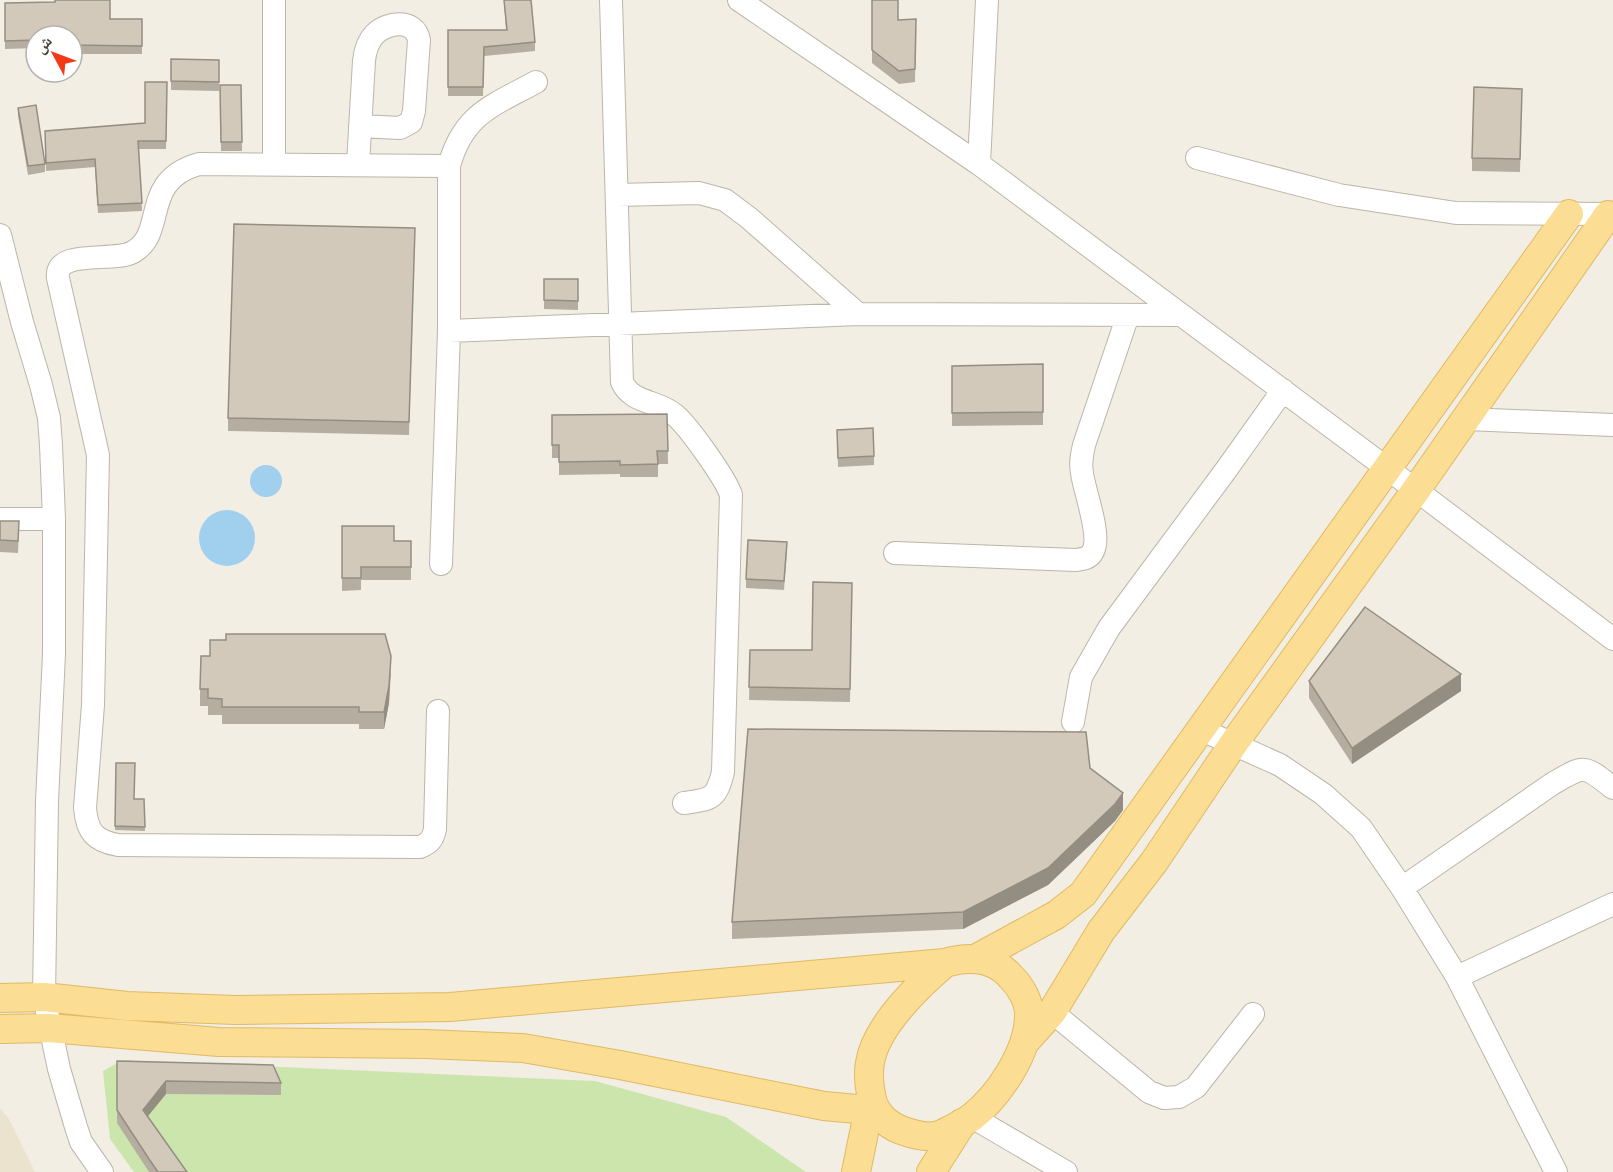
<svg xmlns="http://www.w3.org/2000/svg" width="1613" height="1172" viewBox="0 0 1613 1172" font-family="Barlow,'Noto Naskh Arabic',sans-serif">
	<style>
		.education { fill: #ebe3ce }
		.green { fill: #cce5ad }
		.water { fill: #a1cfee }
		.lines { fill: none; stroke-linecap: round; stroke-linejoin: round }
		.minor-casing { stroke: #bdb5a7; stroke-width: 24 }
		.major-casing { stroke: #e0ba64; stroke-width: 30 }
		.minor { stroke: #fff; stroke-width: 22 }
		.major { stroke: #fbdd93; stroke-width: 28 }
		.wall { fill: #b5ada0 }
		.shaded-wall { fill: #948d82 }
		.building { fill: #d3c9ba; stroke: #948d82; stroke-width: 1.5 }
	</style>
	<rect width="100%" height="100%" fill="#f2eee4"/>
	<path class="education" d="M 0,1108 L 9,1119 L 35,1172 L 0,1172 Z"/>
	<path class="green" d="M 123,1060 L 595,1081 L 726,1117 L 806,1172 L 134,1172 L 110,1139 L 103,1071 Z"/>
	<path class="water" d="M250 481a16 16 0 1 1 32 0a16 16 0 1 1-32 0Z
		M199 538a28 28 0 1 1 56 0a28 28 0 1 1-56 0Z"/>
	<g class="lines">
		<defs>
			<path id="minor" d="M 611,0 L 622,382 C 632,404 658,400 675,415 C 689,427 726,479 731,495 L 723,772 C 716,800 711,799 684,803
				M 739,0 L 979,164 L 1416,490 L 1613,639
				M 1197,158 L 1339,195 L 1456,213 L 1613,214
				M 274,164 L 274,0
				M 358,164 L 364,61 C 365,51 367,42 375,34 C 387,22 415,18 419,40 L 414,111 L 411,122 L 400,128 L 360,126
				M 979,164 L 987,0
				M 449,166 C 463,114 492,106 536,82
				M 617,195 L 699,193 L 725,200 L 749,218 L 858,314 L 1180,315
				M 0,235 L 22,322 L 41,385 L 49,418 L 51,445 L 54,519 L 54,654 L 47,801 L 44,997 L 59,1069 L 76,1127 L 81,1142 L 102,1172
				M 449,331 L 858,314
				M 1466,419 L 1613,425
				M 0,519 L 54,519
				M 895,553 L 1076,560 C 1082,559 1088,559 1092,553 C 1103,538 1084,491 1082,473 C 1080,463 1082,454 1084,445 L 1128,315
				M 438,711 L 435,829 C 433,839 430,843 420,847 L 118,845 C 95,841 87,832 85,808 L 93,705 L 98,455 L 58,278 C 54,248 114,263 133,252 C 168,232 139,181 199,164 L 449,166 L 449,331 L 441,564
				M 1073,722 L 1081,677 L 1109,628 L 1226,470 L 1283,390
				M 1202,730 L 1280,765 L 1323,794 L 1361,828 L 1402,888 L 1457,977 L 1556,1172
				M 1402,888 L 1552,784 C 1585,765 1583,764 1613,788
				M 1457,977 L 1613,904
				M 1052,1012 L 1149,1092 L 1164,1098 L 1179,1097 L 1196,1087 L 1253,1014
				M 972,1117 L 1066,1172"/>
			<path id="major" d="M 977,958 L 1056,915 L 1083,894 L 1569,214
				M 0,998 L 44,997 L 127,1006 L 236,1010 L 450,1007 L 945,963 C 969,956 994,957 1011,977 C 1021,987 1030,1002 1029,1017 C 1028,1052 999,1096 972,1117 C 964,1123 954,1128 944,1133 C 931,1140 914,1135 901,1130 C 885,1124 873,1111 871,1094 C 869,1084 868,1073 870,1063 C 875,1027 919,985 945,963
				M 0,1029 L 49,1028 L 219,1042 L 425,1044 L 523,1048 L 620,1065 L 824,1106 L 857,1109 L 872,1106
				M 1025,1042 L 1052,1012 L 1101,931 L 1154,862 L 1234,743 L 1416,490 L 1608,215
				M 856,1172 L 866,1123 L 875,1111
				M 931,1172 L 962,1123"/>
		</defs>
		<use href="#minor" class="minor-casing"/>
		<use href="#major" class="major-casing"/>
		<use href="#minor" class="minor"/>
		<use href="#major" class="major"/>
	</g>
	<path class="wall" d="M 504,0 L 535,42 L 535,51 L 484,56 L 483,96 L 448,96 L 448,30 L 506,30 Z
		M 872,0 L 898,20 L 916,19 L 915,82 L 899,84 L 872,63 Z
		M 5,3 L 110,19 L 142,19 L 142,54 L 72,54 L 72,36 L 36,36 L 36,48 L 5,49 Z
		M 171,59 L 219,60 L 219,91 L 171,90 Z
		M 167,82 L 166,149 L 139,149 L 142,211 L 98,213 L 95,167 L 46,171 L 45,131 L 145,123 Z
		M 220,85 L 241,85 L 242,151 L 221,151 Z
		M 1522,89 L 1520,172 L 1472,171 L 1472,158 Z
		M 18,108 L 45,164 L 45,172 L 28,175 L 18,116 Z
		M 415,228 L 409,435 L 228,431 L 228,418 Z
		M 544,279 L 578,279 L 578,310 L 544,309 Z
		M 1043,364 L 1043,425 L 952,426 L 952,366 Z
		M 667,414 L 668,464 L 658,464 L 658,477 L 620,477 L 620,474 L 559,475 L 559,458 L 552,458 L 552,415 Z
		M 837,430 L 874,456 L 874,465 L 838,467 Z
		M 0,521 L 19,532 L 18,553 L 0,552 Z
		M 342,526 L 394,541 L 411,541 L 411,580 L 361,580 L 361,590 L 342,591 Z
		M 787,551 L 784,590 L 746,588 L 746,579 Z
		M 852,583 L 850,702 L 749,700 L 750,650 L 812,650 Z
		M 391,673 L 389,703 L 384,729 L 359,729 L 359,724 L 222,724 L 222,715 L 208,715 L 208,706 L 200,706 L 200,689 Z
		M 1309,681 L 1461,691 L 1352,764 L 1309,698 Z
		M 116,763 L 134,799 L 144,799 L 145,831 L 115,830 Z
		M 1090,768 L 1123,810 L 1115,821 L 1048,885 L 963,929 L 732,939 L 732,922 Z
		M 117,1061 L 281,1083 L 281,1095 L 166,1094 L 148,1116 L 187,1172 L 149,1172 L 117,1123 Z"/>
	<path class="shaded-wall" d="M 391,656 L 389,703 L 384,729 L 384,712 Z
		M 1461,674 L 1461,691 L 1352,764 L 1352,748 Z
		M 1123,793 L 1123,810 L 1115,821 L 1048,885 L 963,929 L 963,912 Z
		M 166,1081 L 166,1094 L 143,1122 L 143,1110 Z"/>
	<path class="building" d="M 55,0 L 110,0 L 110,19 L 142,19 L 142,46 L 72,45 L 72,36 L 36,36 L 36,40 L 5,41 L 5,3 L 55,2 Z
		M 504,0 L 531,0 L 535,42 L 484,47 L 483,87 L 448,87 L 448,30 L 507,30 Z
		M 872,0 L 898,0 L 898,20 L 916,19 L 915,69 L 899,71 L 872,50 Z
		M 171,59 L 219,60 L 219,82 L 171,81 Z
		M 145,82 L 167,82 L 166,141 L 138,141 L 142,203 L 98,205 L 95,159 L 46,163 L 45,131 L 145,123 Z
		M 220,85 L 241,85 L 242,142 L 221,142 Z
		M 1474,87 L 1522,89 L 1520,159 L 1472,158 Z
		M 36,105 L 45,164 L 28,166 L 18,108 Z
		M 234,224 L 415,228 L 409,422 L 228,418 Z
		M 544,279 L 578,279 L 578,301 L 544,300 Z
		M 1043,364 L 1043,412 L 952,413 L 952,366 Z
		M 667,414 L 668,451 L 657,451 L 658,464 L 620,465 L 620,461 L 559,462 L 559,445 L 552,445 L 552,415 Z
		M 873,428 L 874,456 L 838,458 L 837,430 Z
		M 0,521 L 19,521 L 18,541 L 0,540 Z
		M 342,526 L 394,526 L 394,541 L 411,541 L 411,567 L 361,567 L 361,578 L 342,578 Z
		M 748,540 L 787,542 L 784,581 L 746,579 Z
		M 813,582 L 852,583 L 850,689 L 749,687 L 750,650 L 812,650 Z
		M 1365,607 L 1461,674 L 1352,748 L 1309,681 Z
		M 226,634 L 385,634 L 391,656 L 389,686 L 384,712 L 359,712 L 359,707 L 222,707 L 222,699 L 208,698 L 208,689 L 200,689 L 201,656 L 210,656 L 210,640 L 226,640 Z
		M 748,729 L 1086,732 L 1090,768 L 1123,793 L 1115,804 L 1048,868 L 963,912 L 732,922 Z
		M 116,763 L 135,763 L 134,799 L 144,799 L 145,827 L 115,826 Z
		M 117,1061 L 273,1065 L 281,1083 L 166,1081 L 143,1110 L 187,1172 L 158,1172 L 149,1159 L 117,1110 Z"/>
	<g transform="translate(54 54) rotate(311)"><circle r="28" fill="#ffffff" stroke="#b4b2ae" stroke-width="1.5"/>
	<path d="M0-4.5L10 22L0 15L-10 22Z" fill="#f43919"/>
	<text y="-9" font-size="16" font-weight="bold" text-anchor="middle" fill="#443e34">ش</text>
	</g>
</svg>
